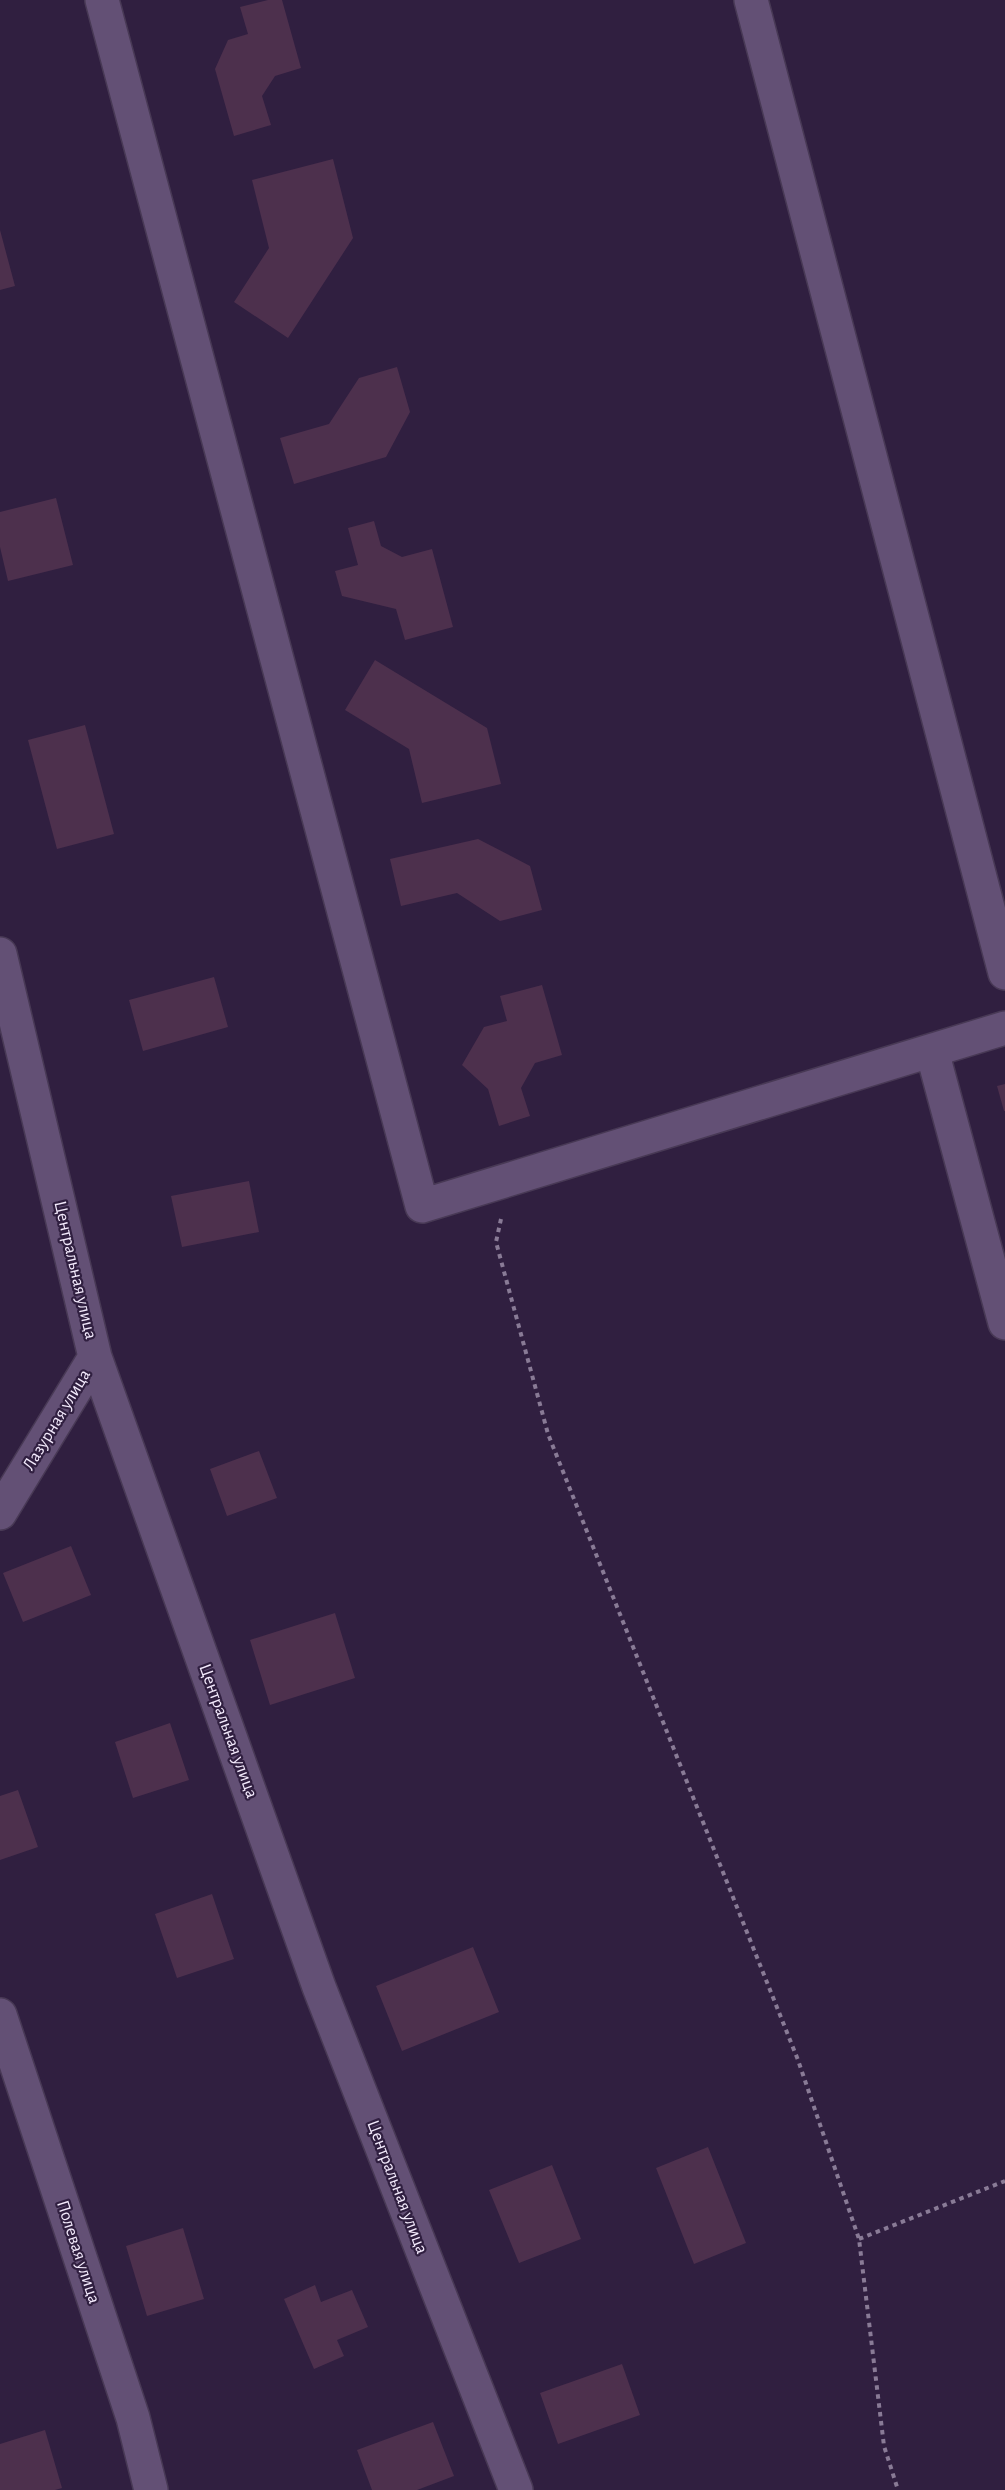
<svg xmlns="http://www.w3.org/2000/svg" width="1005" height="2490" viewBox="0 0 1005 2490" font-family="'Alegreya Sans',sans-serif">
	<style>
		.building { fill: #4d304d }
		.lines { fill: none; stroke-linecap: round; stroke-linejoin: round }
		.minor-casing { stroke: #483955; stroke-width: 36 }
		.path { stroke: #897b96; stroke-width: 4; stroke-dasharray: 4.5 4.5; stroke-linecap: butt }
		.minor { stroke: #635075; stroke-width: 33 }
		.labels { text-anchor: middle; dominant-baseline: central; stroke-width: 4.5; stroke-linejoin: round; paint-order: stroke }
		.street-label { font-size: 18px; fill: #f4ebfd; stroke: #301f40 }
	</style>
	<rect width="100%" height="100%" fill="#301f40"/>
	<path class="building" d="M 268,0 L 282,0 L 301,68 L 275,76 L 262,96 L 271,125 L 234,136 L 215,69 L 228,40 L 248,34 L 240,7 Z
		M 333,159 L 353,238 L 288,338 L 234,302 L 269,248 L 252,180 Z
		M 0,230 L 15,286 L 0,290 Z
		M 397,367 L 410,412 L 386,457 L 294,484 L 280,438 L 329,424 L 359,378 Z
		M 56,498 L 73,565 L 8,581 L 0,547 L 0,512 Z
		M 374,521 L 381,546 L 402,557 L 432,549 L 453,627 L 405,640 L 396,609 L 342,596 L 335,571 L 358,565 L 348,528 Z
		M 375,660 L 487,728 L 501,784 L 422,803 L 409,749 L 345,710 Z
		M 85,725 L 114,834 L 57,849 L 28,740 Z
		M 478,839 L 530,866 L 542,910 L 500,921 L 457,893 L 401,906 L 390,859 Z
		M 214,977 L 228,1027 L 143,1051 L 129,1000 Z
		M 542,985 L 562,1055 L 535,1063 L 521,1088 L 530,1116 L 499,1126 L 488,1089 L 462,1065 L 484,1027 L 507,1021 L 500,996 Z
		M 1005,1084 L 1005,1111 L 1004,1111 L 997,1086 Z
		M 249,1181 L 259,1232 L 182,1247 L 171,1196 Z
		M 259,1451 L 277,1498 L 227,1516 L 210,1469 Z
		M 71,1546 L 91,1595 L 23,1622 L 3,1573 Z
		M 335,1613 L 355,1678 L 270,1705 L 250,1640 Z
		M 170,1723 L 189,1780 L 133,1798 L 115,1742 Z
		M 18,1790 L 38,1847 L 0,1860 L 0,1796 Z
		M 212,1894 L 234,1959 L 177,1978 L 155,1914 Z
		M 473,1947 L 499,2012 L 402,2051 L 376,1986 Z
		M 708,2147 L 746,2243 L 694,2264 L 656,2168 Z
		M 552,2165 L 581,2239 L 519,2263 L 489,2190 Z
		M 183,2228 L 204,2299 L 147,2316 L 126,2246 Z
		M 315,2285 L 321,2302 L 352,2290 L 368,2327 L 337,2340 L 344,2356 L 314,2369 L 284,2299 Z
		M 622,2364 L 640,2415 L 558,2444 L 540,2393 Z
		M 433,2422 L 454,2476 L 417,2490 L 372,2490 L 357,2450 Z
		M 45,2430 L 62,2488 L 55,2490 L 0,2490 L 0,2444 Z"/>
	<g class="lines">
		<defs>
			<path id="minor" d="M 102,0 L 422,1206 L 1005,1028
				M 751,0 L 1005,973
				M 0,954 L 95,1357 L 319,1987 L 516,2490
				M 932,1051 L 1005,1323
				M 0,1513 L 95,1357
				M 0,2015 L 133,2418 L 151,2490"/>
		</defs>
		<use href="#minor" class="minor-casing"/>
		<path class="path" d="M 501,1219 L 496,1242 L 548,1434 L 798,2060 L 859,2239 L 884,2446 L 898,2490
			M 859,2239 L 1005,2181"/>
		<use href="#minor" class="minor"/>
	</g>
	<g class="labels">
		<g class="street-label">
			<text transform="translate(75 1270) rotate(77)">Центральная улица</text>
			<text transform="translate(57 1420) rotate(-59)">Лазурная улица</text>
			<text transform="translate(228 1731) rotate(70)">Центральная улица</text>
			<text transform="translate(397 2187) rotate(69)">Центральная улица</text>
			<text transform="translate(78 2252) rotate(72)">Полевая улица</text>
		</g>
	</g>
</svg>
